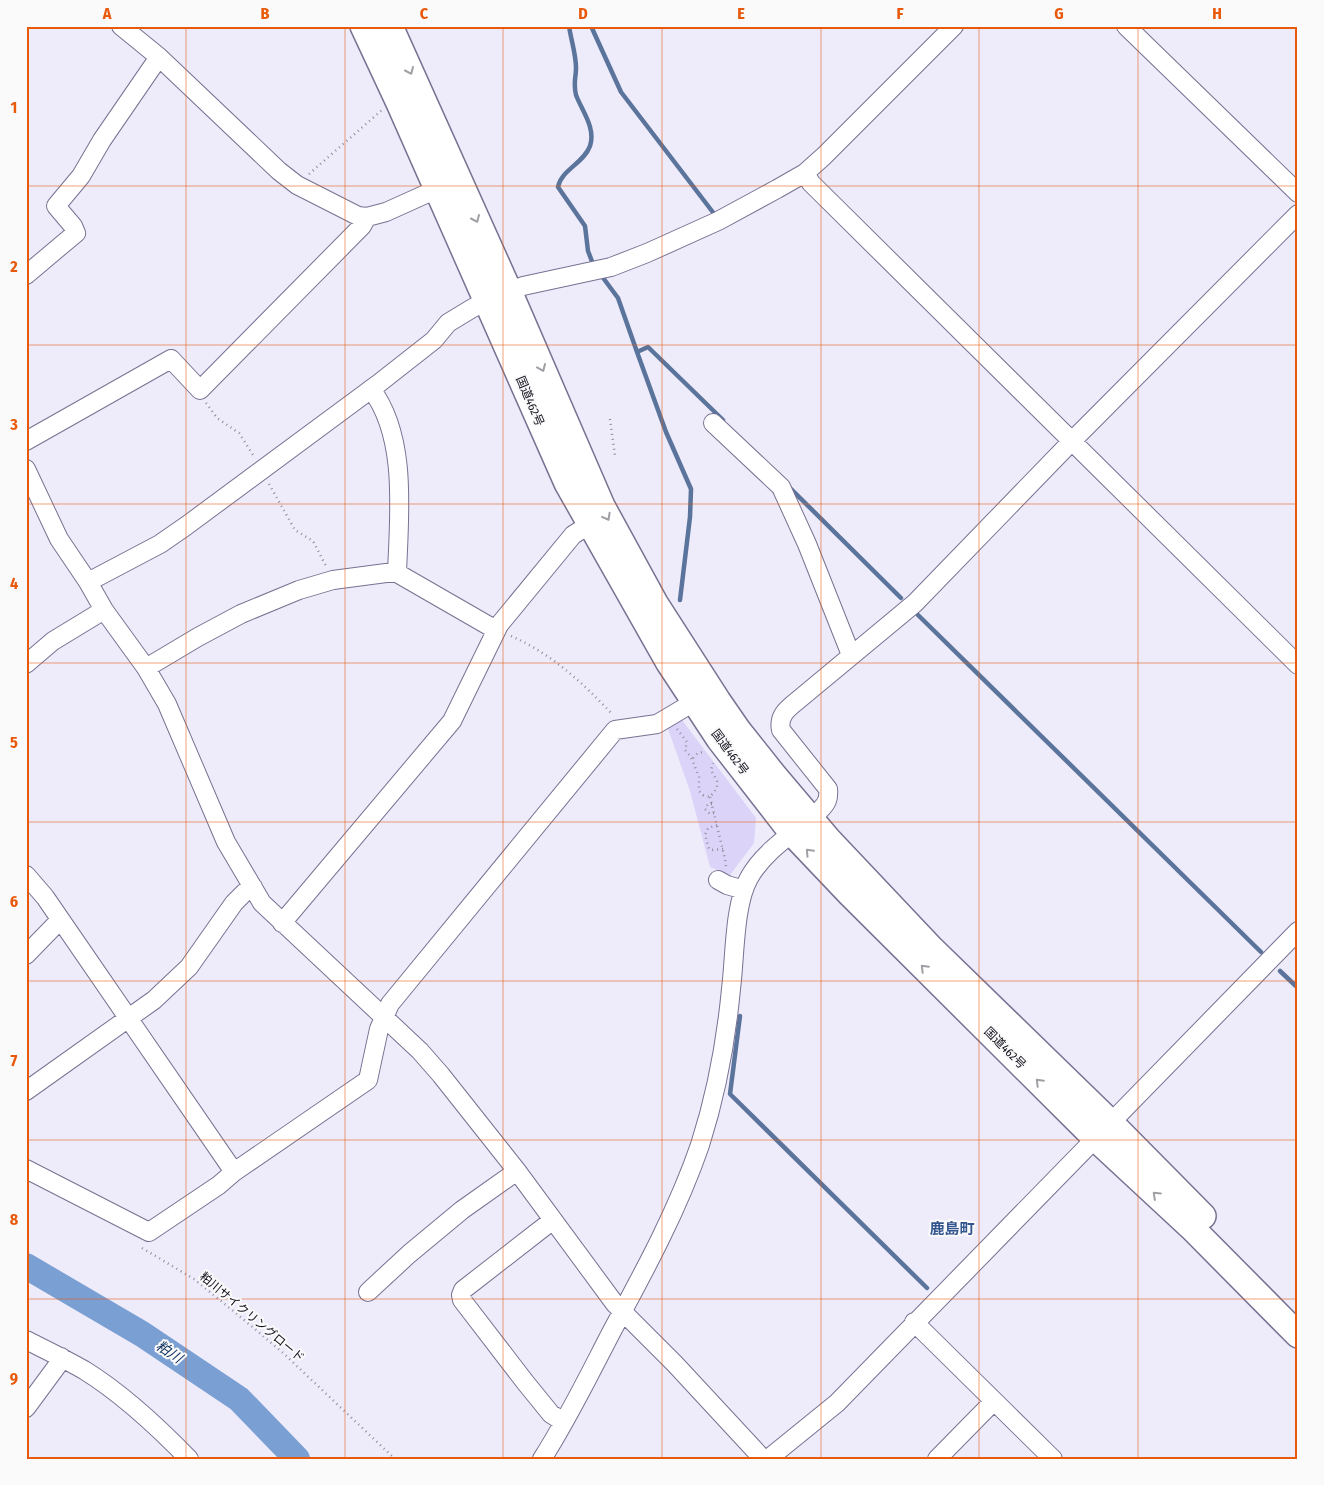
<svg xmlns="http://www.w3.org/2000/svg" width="1324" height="1485" viewBox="0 0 1324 1485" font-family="'Fira Sans Condensed','Noto Sans JP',sans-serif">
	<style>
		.green { fill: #dbd4f8 }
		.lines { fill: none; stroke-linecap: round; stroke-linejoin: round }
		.stream { stroke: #5b749c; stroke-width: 4.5 }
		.river { stroke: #7a9fd3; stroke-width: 26 }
		.minor-casing { stroke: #787192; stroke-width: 20 }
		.highway-casing { stroke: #787192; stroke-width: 28 }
		.path { stroke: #928f9d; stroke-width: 2.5; stroke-dasharray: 1 4; stroke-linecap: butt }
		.minor { stroke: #fff; stroke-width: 18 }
		.highway { stroke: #fff; stroke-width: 25 }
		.oneway { stroke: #a09fa4 }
		.grid { fill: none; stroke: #e8590c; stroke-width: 1; stroke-opacity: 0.55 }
		.labels { text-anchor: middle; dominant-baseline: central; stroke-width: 4; stroke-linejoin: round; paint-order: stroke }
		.street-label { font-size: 12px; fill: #120f1b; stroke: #fafafa }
		.water-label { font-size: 14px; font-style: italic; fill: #072c5b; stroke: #fafafa }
		.quarter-label { font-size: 15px; font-weight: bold; fill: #34568e; stroke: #fafafa }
		.neatline { fill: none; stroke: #e8590c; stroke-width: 2 }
		.grid-label { font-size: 16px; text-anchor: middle; font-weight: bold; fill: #e8590c }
	</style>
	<rect width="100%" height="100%" fill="#eeebfa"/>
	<path class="green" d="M 682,720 L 756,818 L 754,843 L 730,875 L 710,867 L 690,791 L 667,726 Z"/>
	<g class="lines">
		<path class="stream" d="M 569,26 C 571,40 576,54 576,68 C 576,78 573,83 576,95 C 582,111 596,128 590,146 C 584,163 561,170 558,187 L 585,226 L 588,251 L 593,264
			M 591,26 L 621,92 L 715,215 L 717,214
			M 601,275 L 618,298 L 637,352 L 648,347 L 723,420
			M 637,352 L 666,432 L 691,489 L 690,517 L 680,600
			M 788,486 L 901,598
			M 918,615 L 1261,952
			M 1280,971 L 1298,988
			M 740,1016 L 730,1094 L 927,1288"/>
		<path class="river" d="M 26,1266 L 142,1334 L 239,1399 L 297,1459"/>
		<defs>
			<path id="minor" d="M 121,26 L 159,57 L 279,171 L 297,185 L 358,216 L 367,217 L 386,212 L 437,189
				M 1126,26 L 1298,193
				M 805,173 L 811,183 L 1298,665
				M 26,275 L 76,233 L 73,226 L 56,206 L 81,176 L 102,140 L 159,57
				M 371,389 C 408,437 399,516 397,573
				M 713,423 L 781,487 L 807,544 L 849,650 L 853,654
				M 26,441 L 171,359 L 200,390 L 362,226 L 367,217
				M 26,469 L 59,539 L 88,582 L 104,610 L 146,668 L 167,704 L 226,842 L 262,903 L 420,1051 L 441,1075 L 517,1171 L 615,1304 L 675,1364 L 763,1459
				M 88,582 L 160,544 L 186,526 L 378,384 L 434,340 L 448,323 L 471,309 L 486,301 L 523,286 L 611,267 L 647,253 L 718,221 L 777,189 L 805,173 L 824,156 L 954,26
				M 26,664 L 53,641 L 104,610
				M 146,668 L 198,637 L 241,614 L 299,590 L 333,580 L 386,573 L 397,573 L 496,630
				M 26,875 L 45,897 L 234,1172 L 368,1080 L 379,1029 L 390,1004 L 615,730 L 657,724 L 694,702
				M 718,880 L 727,885 L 744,890
				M 282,923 L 452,721 L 499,625 L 573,535 L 590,524
				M 26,955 L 60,920
				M 26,1091 L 154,1000 L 189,967 L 234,903 L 244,893 L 253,887
				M 26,1169 L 149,1232 L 219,1185 L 234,1172
				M 553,1220 L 463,1290 L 461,1295 L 462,1300 L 525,1382 L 551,1414 L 564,1422
				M 368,1292 L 409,1254 L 462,1210 L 517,1171
				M 914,1322 L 1053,1459
				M 26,1340 C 46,1350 65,1359 84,1370 C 123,1394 157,1426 189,1459
				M 26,1408 L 57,1366 L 61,1357
				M 542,1459 C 569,1417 590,1373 613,1329 C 645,1270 678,1209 700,1145 C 716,1095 726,1042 731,989 C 735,958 734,904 749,878 C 764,850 797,831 820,810 C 827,803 829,799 828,789 L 781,730 C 778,716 787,709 797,701 L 915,603 L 1072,441 L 1298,214
				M 768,1459 L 837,1403 L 1298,931
				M 937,1459 L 994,1401"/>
			<path id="highway" d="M 363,26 L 399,103 L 567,483 L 669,663 L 719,739 L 792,833 L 850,894 L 1095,1138 L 1192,1228 L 1298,1335
				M 390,26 L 509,291 L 602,506 L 655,603 L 718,701 L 738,730 L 773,774 L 828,839 L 932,949 L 1110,1122 L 1203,1216"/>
		</defs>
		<use href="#minor" class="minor-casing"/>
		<use href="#highway" class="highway-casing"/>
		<path class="path" d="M 309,174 L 382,110
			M 206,403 L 217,418 L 239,433 L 255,458
			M 610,419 L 615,456
			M 269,484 L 295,530 L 313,541 L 326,566
			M 511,636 C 552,654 583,683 613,715
			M 677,729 L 687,742 L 685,750 L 691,757 L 699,777 L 699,791 L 703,795 L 710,797 L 717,788 L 717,781 L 711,770 L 713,763
			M 693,758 L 698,753 L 704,752
			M 710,797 L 725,859 L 726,867
			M 712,804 L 708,804 L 705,809 L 710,814 L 714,813
			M 717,825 L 708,828 L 705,835 L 709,849 L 711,850 L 723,849
			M 142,1248 L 194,1279 L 237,1314 L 282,1352 L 395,1459"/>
		<use href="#minor" class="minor"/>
		<use href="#highway" class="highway"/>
	</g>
	<defs><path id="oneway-chevron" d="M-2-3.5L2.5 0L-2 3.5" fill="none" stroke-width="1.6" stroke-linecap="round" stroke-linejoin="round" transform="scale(1.25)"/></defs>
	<g class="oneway">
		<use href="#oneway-chevron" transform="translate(410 71) rotate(66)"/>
		<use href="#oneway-chevron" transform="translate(476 219) rotate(66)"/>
		<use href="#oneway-chevron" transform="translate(542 368) rotate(67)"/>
		<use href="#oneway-chevron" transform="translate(607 517) rotate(61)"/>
		<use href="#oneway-chevron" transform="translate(809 852) rotate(-133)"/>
		<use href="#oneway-chevron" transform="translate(924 968) rotate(-135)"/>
		<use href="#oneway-chevron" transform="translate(1039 1082) rotate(-135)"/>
		<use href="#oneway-chevron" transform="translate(1156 1195) rotate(-137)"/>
	</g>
	<path class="grid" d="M 186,26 L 186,1459M 345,26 L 345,1459M 503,26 L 503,1459M 662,26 L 662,1459M 821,26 L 821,1459M 979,26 L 979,1459M 1138,26 L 1138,1459M 26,186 L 1298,186M 26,345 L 1298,345M 26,504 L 1298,504M 26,663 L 1298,663M 26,822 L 1298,822M 26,981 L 1298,981M 26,1140 L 1298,1140M 26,1299 L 1298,1299"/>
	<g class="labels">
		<g class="street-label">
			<text transform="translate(530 401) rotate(67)">国道462号</text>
			<text transform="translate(730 752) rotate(53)">国道462号</text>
			<text transform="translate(1005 1048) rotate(45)">国道462号</text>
			<text transform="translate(252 1317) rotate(40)">粕川サイクリングロード</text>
		</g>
		<g class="water-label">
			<text transform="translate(169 1352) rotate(34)">粕川</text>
		</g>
		<g class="quarter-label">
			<text x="952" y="1229">鹿島町</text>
		</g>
	</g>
	<rect width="1324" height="1485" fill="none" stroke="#fafafa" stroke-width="55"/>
	<rect x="28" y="28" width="1268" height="1430" class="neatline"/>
	<g class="grid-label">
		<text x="107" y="19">A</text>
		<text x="265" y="19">B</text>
		<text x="424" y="19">C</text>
		<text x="583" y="19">D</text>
		<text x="741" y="19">E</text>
		<text x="900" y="19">F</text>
		<text x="1059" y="19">G</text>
		<text x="1217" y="19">H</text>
		<text x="14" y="113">1</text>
		<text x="14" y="272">2</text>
		<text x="14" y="430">3</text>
		<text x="14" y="589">4</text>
		<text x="14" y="748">5</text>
		<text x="14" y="907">6</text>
		<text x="14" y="1066">7</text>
		<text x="14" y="1225">8</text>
		<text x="14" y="1384">9</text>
	</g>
</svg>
